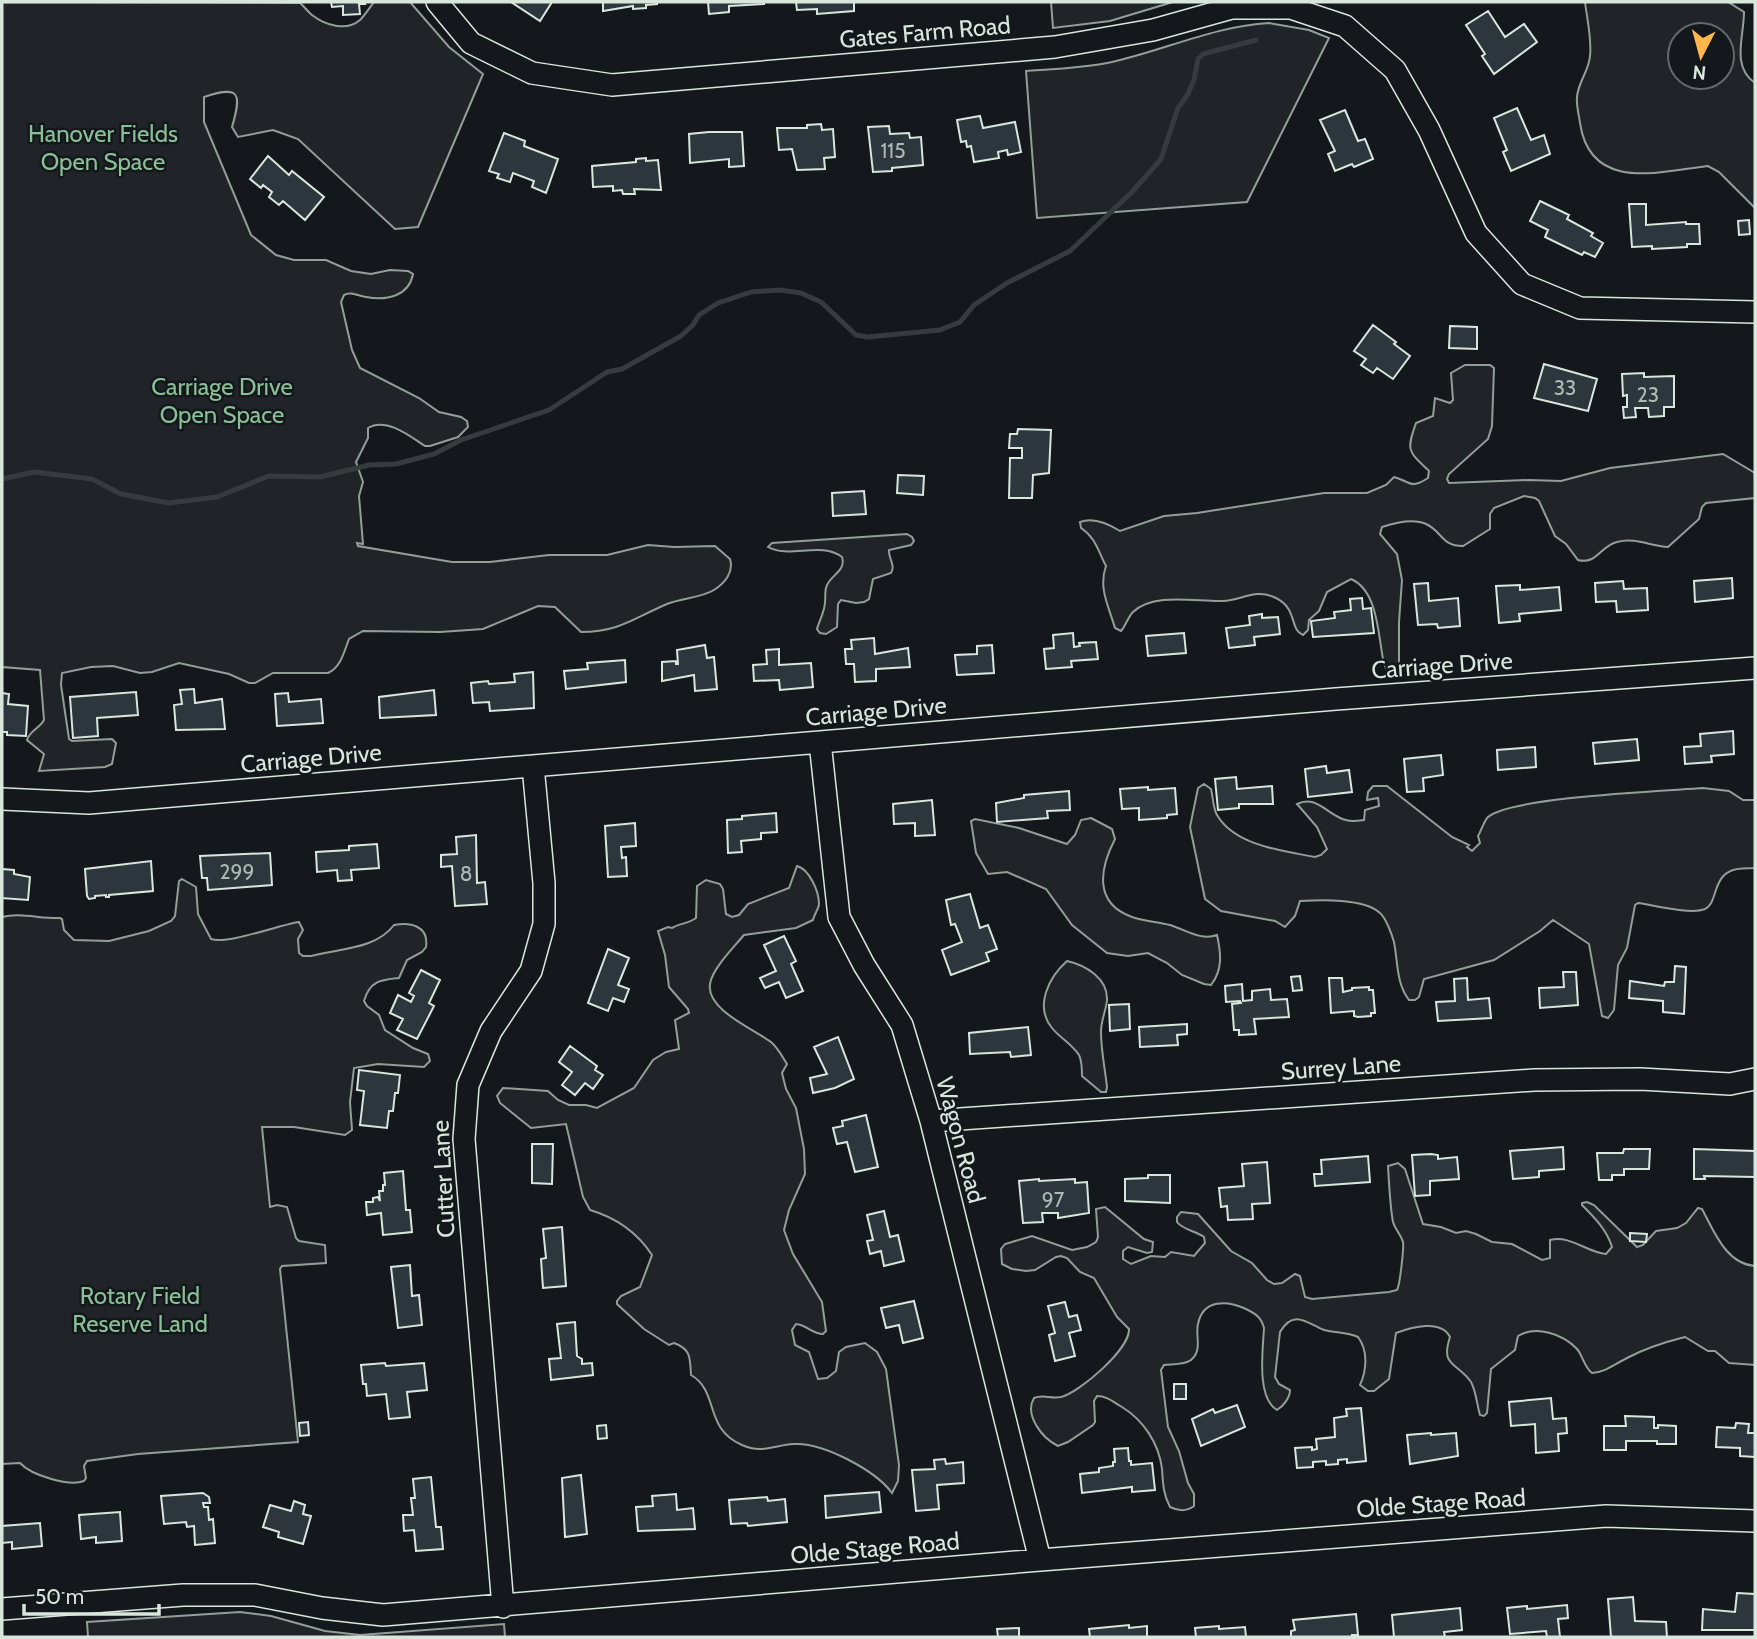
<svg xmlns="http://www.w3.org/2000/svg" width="1757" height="1639" viewBox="0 0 1757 1639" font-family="Cabin,sans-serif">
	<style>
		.green { fill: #202428; stroke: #939e99; stroke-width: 2; fill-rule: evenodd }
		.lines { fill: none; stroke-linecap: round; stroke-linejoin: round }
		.stream { stroke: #363b3e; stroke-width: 5 }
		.building { fill: #2c363c; stroke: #d8e6dc; stroke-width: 2 }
		.minor-casing { stroke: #d8e6dc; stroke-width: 24 }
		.minor { stroke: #14181c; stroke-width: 21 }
		.labels { text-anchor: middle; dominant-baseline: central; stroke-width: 5; stroke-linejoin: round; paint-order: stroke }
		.number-label { font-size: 21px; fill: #adbab4 }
		.street-label { font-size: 24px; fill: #d8e6dc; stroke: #14181c }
		.park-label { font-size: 24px; fill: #8ac095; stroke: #14181c }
	</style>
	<rect width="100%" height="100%" fill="#14181c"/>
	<path class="green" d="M 2,2 L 300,3 C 305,7 307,11 312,15 C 325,25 346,32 360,20 C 365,15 370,7 374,2 L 410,2 L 449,47 L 483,74 L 418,227 L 395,229 L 298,139 L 273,130 L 238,137 L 232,127 C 242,93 240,85 204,97 L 204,122 L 251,235 L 276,255 L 294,260 L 326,260 L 351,271 L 371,274 L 390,270 L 408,271 L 413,274 C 409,296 387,301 366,297 C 357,296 352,291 344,295 L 341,302 L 352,350 L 360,368 L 419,398 L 439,412 L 461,417 L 467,421 L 468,427 L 458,437 L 430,446 L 425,446 C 410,436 386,417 368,428 L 368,438 L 356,462 L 363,482 L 359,496 L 363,544 L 357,543 L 358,546 L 452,562 L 490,562 L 549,555 L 607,555 L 648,545 L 674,547 L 715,546 L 730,559 C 734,572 725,583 714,590 C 701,598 681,598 667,604 C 634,618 619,632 581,632 L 555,607 L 538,606 L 483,629 L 440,632 L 363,631 L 349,639 C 344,652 341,667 328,673 L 273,673 L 255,683 L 249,683 L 229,674 L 179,663 L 152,672 L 140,673 L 113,666 L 91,667 L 62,673 L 61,685 L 69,739 L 72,741 L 112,739 L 116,743 L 112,764 L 105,767 L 39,771 L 44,754 L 27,740 C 29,731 39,729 44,720 L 40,670 L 2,667 Z
		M 1051,2 L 1173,2 L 1110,21 L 1053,28 Z
		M 1585,2 L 1728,2 L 1744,12 C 1744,37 1731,66 1755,83 L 1755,208 L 1719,172 L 1708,166 C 1659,172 1590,192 1580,123 C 1579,115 1576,105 1577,97 C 1578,82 1589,71 1590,56 C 1592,39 1587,19 1585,2 ZM 1680,35 L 1722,35 L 1722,77 L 1680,77 Z
		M 1269,23 L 1309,30 L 1329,38 L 1247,202 L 1037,218 L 1026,71 C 1055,69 1084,68 1112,62 C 1165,50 1215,26 1269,23 Z
		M 1465,365 L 1490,365 L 1494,368 L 1492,426 L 1488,439 L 1449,474 L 1447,479 L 1449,483 L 1529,480 L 1561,481 L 1610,468 L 1723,454 L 1755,473 L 1755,498 L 1706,503 L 1702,507 L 1699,519 L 1668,547 C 1650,546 1635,537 1617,542 C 1600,546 1597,565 1578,560 L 1566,544 L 1555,536 L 1539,501 L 1535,498 L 1524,496 L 1494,508 L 1490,514 L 1490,529 L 1463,546 C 1441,546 1442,531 1426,524 C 1413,518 1394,523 1382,527 L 1380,534 L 1397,554 L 1402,580 L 1399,622 L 1399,661 L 1398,668 L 1394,672 L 1387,670 L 1384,664 C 1378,638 1379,591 1351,579 L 1327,592 L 1319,611 L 1309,620 L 1308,630 L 1303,635 C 1289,629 1298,609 1276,598 C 1256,588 1242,600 1223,601 C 1197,602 1154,592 1133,612 C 1128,617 1126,625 1121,631 L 1115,628 C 1109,607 1098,588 1106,566 C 1098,551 1096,538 1081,528 L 1080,522 C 1093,517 1109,524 1120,531 L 1164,516 L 1197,513 L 1324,493 L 1367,493 L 1386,485 L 1394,477 C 1410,481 1410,490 1428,478 L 1429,471 C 1408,451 1406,451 1416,423 L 1433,416 L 1435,398 L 1450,403 L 1453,400 L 1451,373 Z
		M 907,534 L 912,537 L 914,541 L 911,545 L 889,550 C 888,558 896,565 891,573 L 873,579 L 869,599 L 864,602 L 856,603 L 841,600 L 838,604 L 837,627 L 826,634 L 820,633 L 817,629 C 819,621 825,611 825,602 C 826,595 824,591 827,585 C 832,574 846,571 842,557 C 821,541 789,559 768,547 L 772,543 Z
		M 1204,784 L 1211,789 C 1213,797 1213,808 1217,815 C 1235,846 1284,851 1315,857 L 1321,855 L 1327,849 L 1317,827 L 1297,804 C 1317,794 1328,816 1346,820 C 1352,822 1357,821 1364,820 L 1365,810 L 1379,806 L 1378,798 L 1367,800 L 1368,792 L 1373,786 L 1387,786 L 1452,837 L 1469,845 L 1467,847 L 1472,851 L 1480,843 L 1478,836 C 1481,831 1484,821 1488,817 C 1511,797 1664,791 1703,788 L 1729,791 L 1743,800 L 1755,800 L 1755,868 C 1748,868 1740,868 1733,870 C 1712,877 1718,903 1705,909 C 1691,915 1653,905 1638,903 L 1635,905 L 1627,948 L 1618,965 L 1614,1010 L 1608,1018 L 1602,1016 L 1589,944 L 1553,920 L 1540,931 L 1494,960 L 1424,979 L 1419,997 L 1415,1000 L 1409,1000 C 1396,983 1398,962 1394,942 C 1392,935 1386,918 1380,913 C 1364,898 1320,900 1300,901 L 1295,916 L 1285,927 L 1275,921 L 1221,911 L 1205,899 L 1190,827 L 1198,788 Z
		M 1091,818 L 1112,829 L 1115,839 C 1100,868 1093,903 1132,917 C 1144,921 1158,922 1170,925 C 1186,930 1201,941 1217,935 C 1221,953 1223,970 1211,985 L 1204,984 L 1182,975 L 1167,963 L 1148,953 L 1128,956 L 1107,953 L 1072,925 L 1046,889 L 1007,872 L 988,874 L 976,853 L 971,821 L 975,819 L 1019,828 L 1067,844 L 1075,835 L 1081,820 Z
		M 797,866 C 809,869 819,891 819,904 C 819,908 814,915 813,920 L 796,928 L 744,935 C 734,947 712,969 710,984 C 706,1010 754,1029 771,1042 C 778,1048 782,1056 787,1064 L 782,1073 L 786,1089 L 796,1108 L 804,1149 L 805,1174 L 789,1210 L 784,1230 L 793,1254 L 822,1302 L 826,1331 L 823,1334 C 812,1334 807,1325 796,1324 L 792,1330 L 795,1345 L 809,1352 L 818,1379 L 827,1378 L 836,1371 L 839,1352 L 846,1347 L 865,1343 L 877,1352 L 886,1369 L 899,1465 L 898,1481 L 892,1493 C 876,1471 823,1442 794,1444 C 774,1445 762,1454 742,1445 C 703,1428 720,1392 691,1375 C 690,1358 691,1349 674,1343 L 669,1345 L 644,1329 L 617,1304 L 617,1301 L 621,1296 L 640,1287 L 652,1255 C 637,1232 617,1218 590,1210 L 583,1197 L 566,1124 L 531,1128 L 500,1103 L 497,1096 L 503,1088 L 548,1091 L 558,1100 L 569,1105 L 586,1105 L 597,1108 L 634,1088 L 653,1060 L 666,1052 L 679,1049 L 675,1020 L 689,1013 L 688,1009 L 669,987 L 665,955 L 658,931 L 668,927 L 672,928 C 680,923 688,924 696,918 L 697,886 L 706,880 L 720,884 L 723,889 L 726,914 L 732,917 L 739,915 L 748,904 L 789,888 Z
		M 182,879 L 196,887 L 198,914 L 211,939 C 227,945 278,925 299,922 L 303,930 L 298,939 L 299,953 L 303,956 L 311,956 C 339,948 375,950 394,925 C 411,922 429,926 426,947 L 422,952 L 407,960 L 399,978 C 382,980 370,980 364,1001 L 367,1006 L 379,1015 L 385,1030 L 413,1048 L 428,1054 L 430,1061 L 424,1067 L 378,1064 L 354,1068 L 350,1102 L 352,1130 L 345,1135 L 294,1127 L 262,1127 L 270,1207 L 277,1205 L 287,1207 L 296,1238 L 299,1241 L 325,1245 L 326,1263 L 282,1266 L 280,1269 L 298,1442 L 138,1454 L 87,1461 L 84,1466 L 86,1478 L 84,1481 C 69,1487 31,1475 20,1463 L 2,1464 L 2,917 C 20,912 41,919 60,918 L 62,919 L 64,930 L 74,940 L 109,941 L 149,931 L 171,921 L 175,916 L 179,881 Z
		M 1067,961 C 1085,965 1108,978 1107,1000 C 1106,1011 1101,1020 1101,1032 C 1101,1050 1105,1069 1107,1087 L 1106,1092 L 1101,1092 L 1082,1076 C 1082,1069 1082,1061 1079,1055 C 1072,1044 1060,1038 1052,1028 C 1034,1006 1049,977 1067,961 Z
		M 1398,1163 L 1405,1169 L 1423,1224 L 1441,1227 L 1456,1233 L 1466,1231 L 1476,1234 L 1492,1242 L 1512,1244 L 1542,1260 L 1550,1258 L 1550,1240 C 1571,1235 1586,1252 1606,1254 L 1612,1247 C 1607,1230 1594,1217 1582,1205 L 1582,1203 L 1587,1202 L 1594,1205 L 1637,1247 L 1643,1245 L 1656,1231 L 1677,1228 L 1686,1223 L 1698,1208 L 1702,1209 C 1714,1231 1726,1264 1755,1266 L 1755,1365 L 1729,1363 L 1715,1351 L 1708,1351 L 1685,1337 C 1665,1342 1646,1348 1627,1358 C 1615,1364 1606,1372 1592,1373 C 1584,1367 1583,1356 1577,1349 C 1563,1334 1536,1325 1518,1336 L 1515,1350 L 1491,1369 L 1487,1413 L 1484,1416 L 1480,1415 C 1477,1405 1476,1391 1471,1382 C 1457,1362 1440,1367 1450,1337 C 1441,1319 1412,1327 1396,1333 L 1389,1379 L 1374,1391 L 1368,1391 L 1360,1385 C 1367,1370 1368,1350 1358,1337 C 1347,1332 1336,1333 1324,1330 C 1308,1324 1294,1308 1280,1332 L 1275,1377 L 1279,1384 L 1290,1390 C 1290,1397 1284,1406 1277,1410 C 1256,1398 1263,1349 1264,1328 C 1261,1317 1256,1314 1246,1309 C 1227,1300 1203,1299 1198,1324 C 1195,1336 1203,1350 1191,1360 C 1185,1365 1172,1364 1164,1365 L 1161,1370 L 1168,1427 L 1179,1451 L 1188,1483 L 1194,1494 L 1194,1506 C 1186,1512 1178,1511 1170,1507 C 1163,1494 1163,1483 1162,1469 C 1159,1443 1143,1420 1122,1407 C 1113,1402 1107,1396 1097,1396 L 1094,1401 L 1095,1422 L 1093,1425 L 1068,1442 L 1058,1446 C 1042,1438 1024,1415 1034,1398 C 1043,1394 1051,1399 1061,1397 C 1080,1392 1130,1349 1129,1329 L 1117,1317 L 1094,1278 L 1080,1272 L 1067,1258 L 1061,1256 L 1056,1257 L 1035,1270 L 1026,1271 L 1012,1269 L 1002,1264 L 1001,1249 L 1005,1244 L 1032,1236 L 1072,1250 L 1087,1247 L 1096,1242 L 1098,1237 L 1096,1209 L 1105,1207 L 1144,1239 L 1153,1242 L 1152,1252 L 1147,1253 L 1128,1247 L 1123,1251 L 1123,1259 L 1131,1264 L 1151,1256 L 1165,1257 L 1171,1252 L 1194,1256 L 1205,1243 L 1204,1237 C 1196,1231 1183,1230 1177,1222 L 1177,1217 L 1181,1212 L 1198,1214 L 1231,1251 L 1252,1263 L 1267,1280 L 1274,1284 L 1282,1283 L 1295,1274 L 1300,1276 L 1305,1297 L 1312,1299 L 1389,1292 L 1397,1290 C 1400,1285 1404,1247 1403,1242 C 1401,1235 1395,1229 1393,1222 C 1390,1206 1389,1182 1388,1166 Z
		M 240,1612 L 271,1616 L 325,1631 L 360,1635 L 504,1624 L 505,1637 L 88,1637 L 87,1622 Z"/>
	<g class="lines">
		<path class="stream" d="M 2,479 L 34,472 L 92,479 L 121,494 L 169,503 L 217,497 L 269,476 L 320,477 L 369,465 L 396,464 L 434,454 L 461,440 L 549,410 L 607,372 L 622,369 L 681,336 L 693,325 L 699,315 L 718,303 L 751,292 L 780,290 L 801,293 L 821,302 L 856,335 L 868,337 L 940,330 L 960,322 L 974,305 L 1007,283 L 1070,251 L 1133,191 L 1161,159 L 1178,108 L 1188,94 L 1194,80 L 1198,59 L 1203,54 L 1256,40"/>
	</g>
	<path class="building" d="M 331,2 L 364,2 L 365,4 L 359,4 L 360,14 L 343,15 L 343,6 L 332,7 Z
		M 511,2 L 552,2 L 540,21 Z
		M 603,2 L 657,2 L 657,4 L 646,5 L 646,8 L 633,9 L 633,6 L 603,11 Z
		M 708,2 L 764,2 L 764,4 L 729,6 L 729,12 L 709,14 Z
		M 796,2 L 854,2 L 854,11 L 817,14 L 817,9 L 797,10 Z
		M 1488,11 L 1505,37 L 1524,24 L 1537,42 L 1494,74 L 1482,56 L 1485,54 L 1466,25 Z
		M 1517,108 L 1531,140 L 1544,135 L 1550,154 L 1511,171 L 1503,152 L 1507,150 L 1494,118 Z
		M 1345,110 L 1358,141 L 1365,139 L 1373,159 L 1354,167 L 1352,164 L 1335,171 L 1328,154 L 1335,151 L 1320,120 Z
		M 980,116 L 983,128 L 1015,122 L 1021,152 L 1008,155 L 1007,150 L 998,152 L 999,158 L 974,162 L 971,146 L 967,147 L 966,141 L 961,142 L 957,120 Z
		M 821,124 L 822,130 L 833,129 L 835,157 L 824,158 L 825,169 L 797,170 L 792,149 L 779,150 L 777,128 L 807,128 L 807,125 Z
		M 889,126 L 890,134 L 909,133 L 910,138 L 921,137 L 923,165 L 892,168 L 892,171 L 873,172 L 868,127 Z
		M 709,132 L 742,132 L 744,166 L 729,167 L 729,159 L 690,163 L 689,134 Z
		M 504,133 L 525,141 L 524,146 L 558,159 L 546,193 L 532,187 L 534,181 L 513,173 L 510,182 L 497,178 L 499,174 L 489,171 Z
		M 268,156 L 289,175 L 292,171 L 324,197 L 305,220 L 283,201 L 279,205 L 269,197 L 272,192 L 263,185 L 261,188 L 250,179 Z
		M 646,158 L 646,161 L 658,160 L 661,190 L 634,189 L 635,194 L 623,194 L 622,190 L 613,191 L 613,186 L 593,187 L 592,166 L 636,162 L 636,159 Z
		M 1540,201 L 1569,215 L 1567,219 L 1593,233 L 1591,236 L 1603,243 L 1595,257 L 1584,252 L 1582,255 L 1545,237 L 1548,230 L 1530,221 Z
		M 1629,204 L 1646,204 L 1646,225 L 1686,222 L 1686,224 L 1699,224 L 1700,244 L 1687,244 L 1687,247 L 1652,249 L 1652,246 L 1632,247 Z
		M 1749,220 L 1750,234 L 1739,235 L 1738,221 Z
		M 1373,325 L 1396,342 L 1394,344 L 1410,356 L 1393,379 L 1377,368 L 1373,373 L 1361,365 L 1366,359 L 1354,351 Z
		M 1450,326 L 1477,327 L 1477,349 L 1449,348 Z
		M 1544,364 L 1597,379 L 1588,411 L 1534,398 Z
		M 1644,373 L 1644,377 L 1674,376 L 1674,407 L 1664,407 L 1664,416 L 1649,417 L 1648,408 L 1635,408 L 1636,417 L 1624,418 L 1623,407 L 1627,407 L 1627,395 L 1623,396 L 1622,374 Z
		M 1018,429 L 1051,430 L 1049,473 L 1033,475 L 1032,498 L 1009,498 L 1010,458 L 1022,458 L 1022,448 L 1009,448 L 1010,434 L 1017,434 Z
		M 898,475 L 924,476 L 923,495 L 897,493 Z
		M 864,491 L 866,514 L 833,516 L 832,493 Z
		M 1732,578 L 1733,598 L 1695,602 L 1694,581 Z
		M 1623,581 L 1624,589 L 1647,588 L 1648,610 L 1617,612 L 1616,601 L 1596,602 L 1595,583 Z
		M 1428,583 L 1429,601 L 1458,598 L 1460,626 L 1438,628 L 1437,624 L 1418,625 L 1414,584 Z
		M 1520,585 L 1520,590 L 1559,587 L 1561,610 L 1519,614 L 1520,621 L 1499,623 L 1496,586 Z
		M 1362,598 L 1363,609 L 1371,608 L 1374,633 L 1313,637 L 1311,621 L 1335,618 L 1334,612 L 1351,610 L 1350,599 Z
		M 1262,614 L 1262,618 L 1278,617 L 1280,634 L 1254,637 L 1255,645 L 1229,648 L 1226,628 L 1250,625 L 1249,616 Z
		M 1073,633 L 1074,647 L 1080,646 L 1079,643 L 1096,642 L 1098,659 L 1071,661 L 1072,667 L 1046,669 L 1044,649 L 1054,648 L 1053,635 Z
		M 1184,633 L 1186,653 L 1148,656 L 1146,636 Z
		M 874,638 L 875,654 L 908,648 L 910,667 L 876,669 L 876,681 L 855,682 L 854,664 L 846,664 L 845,649 L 852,649 L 851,640 Z
		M 705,645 L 707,658 L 714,657 L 717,689 L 695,691 L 694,675 L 662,681 L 662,662 L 676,661 L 676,664 L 678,664 L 677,650 Z
		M 992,645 L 994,673 L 957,675 L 955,655 L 977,654 L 977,646 Z
		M 779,649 L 779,665 L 811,663 L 813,687 L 780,690 L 779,680 L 754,681 L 753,665 L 767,664 L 766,650 Z
		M 625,660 L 626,682 L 566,689 L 564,671 L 588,669 L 587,663 Z
		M 533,672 L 534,708 L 490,711 L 489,702 L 473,703 L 471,683 L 488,681 L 489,684 L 515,682 L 514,674 Z
		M 194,689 L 195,703 L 222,699 L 225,729 L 176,730 L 174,705 L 182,704 L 180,690 Z
		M 434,690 L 436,715 L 380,718 L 379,697 Z
		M 136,692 L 138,715 L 97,718 L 98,736 L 73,738 L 70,697 Z
		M 2,693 L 9,694 L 8,704 L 28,706 L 26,736 L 7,735 L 7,732 L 2,732 Z
		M 288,693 L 289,702 L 321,699 L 323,723 L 277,726 L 275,694 Z
		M 1733,731 L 1734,754 L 1711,756 L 1712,762 L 1685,764 L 1684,747 L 1701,746 L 1700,734 Z
		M 1637,739 L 1639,760 L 1595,764 L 1593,743 Z
		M 1535,747 L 1536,767 L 1498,770 L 1497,750 Z
		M 1441,755 L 1443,775 L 1423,778 L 1424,791 L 1407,792 L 1404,759 Z
		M 1326,766 L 1327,773 L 1349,770 L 1352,792 L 1308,797 L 1305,769 Z
		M 1236,777 L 1237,789 L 1272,786 L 1273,804 L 1239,804 L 1239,808 L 1218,810 L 1215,779 Z
		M 1148,787 L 1148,790 L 1175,788 L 1177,814 L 1167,815 L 1167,818 L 1139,820 L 1139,808 L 1122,809 L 1120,789 Z
		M 1069,791 L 1070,810 L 1047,811 L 1048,818 L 997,822 L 996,803 L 1024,798 L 1024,795 Z
		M 932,800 L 935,835 L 915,836 L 915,823 L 894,824 L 893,804 Z
		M 776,813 L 777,832 L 761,833 L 761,839 L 741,841 L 742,852 L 728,853 L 727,820 L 742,819 L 742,816 Z
		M 635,823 L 636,846 L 621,847 L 622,858 L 626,857 L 627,876 L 608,877 L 605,826 Z
		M 476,835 L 477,883 L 485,882 L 487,904 L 455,906 L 452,866 L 441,867 L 441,855 L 457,854 L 456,837 Z
		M 377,844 L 379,868 L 351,870 L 352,880 L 338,881 L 337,870 L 317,872 L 316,852 L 349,850 L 349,846 Z
		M 270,853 L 272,885 L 208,890 L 207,878 L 202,878 L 200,856 Z
		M 151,861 L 153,891 L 109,895 L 109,897 L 106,897 L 106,895 L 95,896 L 95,898 L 89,899 L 87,896 L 85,869 Z
		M 2,869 L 14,870 L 14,874 L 30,877 L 28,900 L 2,898 L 2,902 Z
		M 970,894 L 980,928 L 988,925 L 997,949 L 986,953 L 989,961 L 951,975 L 942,950 L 962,942 L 955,924 L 951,925 L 946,900 Z
		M 784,936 L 796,961 L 791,964 L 803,991 L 786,998 L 779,982 L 765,988 L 760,978 L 776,971 L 764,945 Z
		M 608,949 L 629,958 L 618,985 L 629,989 L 624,1002 L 613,998 L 608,1011 L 588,1003 Z
		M 1675,966 L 1686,967 L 1684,1014 L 1663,1012 L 1663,1001 L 1629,998 L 1630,981 L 1664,986 L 1665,982 L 1674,982 Z
		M 421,970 L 440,980 L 429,1003 L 434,1006 L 417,1039 L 397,1030 L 403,1019 L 390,1013 L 398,995 L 411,1002 L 414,996 L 409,993 Z
		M 1563,972 L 1576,972 L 1578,1005 L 1540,1008 L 1539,988 L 1564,987 Z
		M 1300,976 L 1302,990 L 1293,991 L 1291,977 Z
		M 1329,978 L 1342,978 L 1343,992 L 1352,990 L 1352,988 L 1369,987 L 1369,990 L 1373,990 L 1375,1013 L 1371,1013 L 1371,1016 L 1358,1017 L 1354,1016 L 1354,1011 L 1331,1013 Z
		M 1467,978 L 1468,1000 L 1489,998 L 1491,1018 L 1438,1021 L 1436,1002 L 1455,1001 L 1454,979 Z
		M 1242,984 L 1243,1001 L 1252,1000 L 1252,991 L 1270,989 L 1271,1000 L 1287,999 L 1289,1017 L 1254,1019 L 1256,1034 L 1239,1035 L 1239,1030 L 1234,1030 L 1232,1004 L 1241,1003 L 1240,1001 L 1226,1002 L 1225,986 Z
		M 1129,1004 L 1130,1029 L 1110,1031 L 1109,1005 Z
		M 1187,1024 L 1187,1034 L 1177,1035 L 1178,1045 L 1140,1047 L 1139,1027 Z
		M 1028,1027 L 1031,1055 L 1011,1057 L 1010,1052 L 970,1054 L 969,1033 Z
		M 838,1037 L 854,1079 L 835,1088 L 813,1093 L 810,1078 L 827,1074 L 814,1047 Z
		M 570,1046 L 597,1066 L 595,1070 L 603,1075 L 593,1089 L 585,1083 L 575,1095 L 562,1085 L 572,1072 L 559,1062 Z
		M 359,1070 L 400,1075 L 398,1093 L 395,1093 L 393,1111 L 389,1111 L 387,1128 L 360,1125 L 364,1091 L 357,1090 Z
		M 866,1115 L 878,1167 L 855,1172 L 847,1142 L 837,1144 L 833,1128 L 843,1126 L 842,1121 Z
		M 532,1144 L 553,1144 L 552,1184 L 532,1183 Z
		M 1563,1147 L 1564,1169 L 1539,1171 L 1539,1177 L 1513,1179 L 1510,1151 Z
		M 1624,1149 L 1650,1149 L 1649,1169 L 1624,1169 L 1624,1175 L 1612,1175 L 1612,1180 L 1599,1180 L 1597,1153 L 1623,1153 Z
		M 1694,1149 L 1755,1151 L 1755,1177 L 1704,1176 L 1705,1179 L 1694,1179 Z
		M 1431,1154 L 1438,1155 L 1438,1159 L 1457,1157 L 1459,1179 L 1430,1181 L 1430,1195 L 1415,1196 L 1412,1155 Z
		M 1368,1156 L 1370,1182 L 1315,1186 L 1314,1174 L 1322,1174 L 1321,1160 Z
		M 1267,1162 L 1270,1203 L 1252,1204 L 1253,1219 L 1228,1220 L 1227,1206 L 1221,1207 L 1219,1188 L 1244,1186 L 1242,1164 Z
		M 403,1171 L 406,1210 L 410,1210 L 412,1232 L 383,1235 L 381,1213 L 367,1215 L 366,1202 L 373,1202 L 373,1198 L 378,1197 L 380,1201 L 379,1191 L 383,1191 L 383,1185 L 385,1185 L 384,1173 Z
		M 1148,1175 L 1170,1175 L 1170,1203 L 1125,1201 L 1125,1179 L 1148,1178 Z
		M 1039,1179 L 1039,1181 L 1075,1179 L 1075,1183 L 1087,1182 L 1089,1213 L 1058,1218 L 1058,1213 L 1042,1213 L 1043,1222 L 1023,1223 L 1019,1181 Z
		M 884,1211 L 890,1237 L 898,1235 L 904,1261 L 884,1266 L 881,1251 L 870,1254 L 867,1241 L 873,1240 L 867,1215 Z
		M 562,1227 L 566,1286 L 543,1288 L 541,1259 L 546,1258 L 543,1229 Z
		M 1630,1233 L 1647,1234 L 1646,1242 L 1630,1241 Z
		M 410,1265 L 412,1296 L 419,1295 L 422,1325 L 398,1328 L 391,1267 Z
		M 914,1301 L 923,1338 L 903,1343 L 899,1325 L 886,1328 L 881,1308 Z
		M 1065,1302 L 1069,1317 L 1077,1315 L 1081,1330 L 1069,1333 L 1075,1356 L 1055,1361 L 1049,1335 L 1055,1333 L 1048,1306 Z
		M 575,1322 L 577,1356 L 582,1359 L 582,1364 L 592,1363 L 593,1375 L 551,1380 L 549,1359 L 561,1358 L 557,1324 Z
		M 385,1363 L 386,1366 L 424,1363 L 427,1390 L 407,1392 L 410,1417 L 389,1419 L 386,1394 L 367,1396 L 366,1384 L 363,1384 L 361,1365 Z
		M 1174,1384 L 1186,1384 L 1186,1399 L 1174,1399 Z
		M 1551,1398 L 1553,1419 L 1566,1418 L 1567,1433 L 1558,1434 L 1559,1451 L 1536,1453 L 1535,1424 L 1511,1426 L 1509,1402 Z
		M 1237,1405 L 1245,1427 L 1201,1446 L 1192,1419 L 1213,1409 L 1215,1413 Z
		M 1361,1408 L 1366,1461 L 1347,1463 L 1347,1459 L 1338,1460 L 1338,1464 L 1326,1465 L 1326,1461 L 1313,1462 L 1313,1467 L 1297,1468 L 1295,1448 L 1312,1447 L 1312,1450 L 1317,1449 L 1316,1439 L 1335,1437 L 1334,1418 L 1347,1416 L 1346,1409 Z
		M 1625,1416 L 1654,1417 L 1654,1428 L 1658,1428 L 1658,1425 L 1676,1426 L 1676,1444 L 1657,1444 L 1657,1441 L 1626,1441 L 1626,1450 L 1604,1450 L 1604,1426 L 1626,1426 Z
		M 308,1422 L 309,1435 L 300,1436 L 299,1423 Z
		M 1736,1423 L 1749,1424 L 1748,1433 L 1755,1433 L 1755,1457 L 1740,1456 L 1740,1448 L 1716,1447 L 1717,1427 L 1735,1428 Z
		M 606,1425 L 607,1438 L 598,1439 L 597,1426 Z
		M 1431,1433 L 1431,1435 L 1456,1433 L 1458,1456 L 1410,1464 L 1407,1435 Z
		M 1128,1448 L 1129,1461 L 1131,1461 L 1131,1465 L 1152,1463 L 1155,1490 L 1132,1492 L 1132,1487 L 1082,1493 L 1080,1474 L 1099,1472 L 1099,1468 L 1113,1466 L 1113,1462 L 1115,1462 L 1114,1449 Z
		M 945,1459 L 946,1464 L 963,1462 L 964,1483 L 937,1485 L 939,1509 L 916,1511 L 912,1470 L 935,1469 L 934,1460 Z
		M 581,1475 L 587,1534 L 565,1537 L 562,1478 Z
		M 431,1477 L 436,1527 L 441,1527 L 443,1549 L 416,1551 L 414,1530 L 404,1531 L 403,1515 L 413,1515 L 411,1498 L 415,1498 L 413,1479 Z
		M 879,1492 L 881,1512 L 826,1518 L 825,1496 Z
		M 203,1493 L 209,1497 L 210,1503 L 203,1503 L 204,1507 L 208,1507 L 209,1520 L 213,1519 L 215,1543 L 195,1545 L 194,1526 L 187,1527 L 186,1522 L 164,1524 L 161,1496 Z
		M 676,1494 L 677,1510 L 693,1508 L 695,1529 L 638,1531 L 636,1507 L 653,1506 L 652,1496 Z
		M 767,1497 L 768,1501 L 785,1499 L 787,1522 L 748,1526 L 747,1523 L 731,1524 L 729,1500 Z
		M 294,1501 L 305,1505 L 303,1514 L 311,1516 L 303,1544 L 278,1537 L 279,1532 L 263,1527 L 270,1505 L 291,1511 Z
		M 120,1512 L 122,1541 L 96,1543 L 96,1537 L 81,1539 L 79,1515 Z
		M 40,1523 L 42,1546 L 12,1549 L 12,1542 L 2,1543 L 2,1526 Z
		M 1737,1593 L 1755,1594 L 1755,1630 L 1702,1630 L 1703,1609 L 1735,1612 Z
		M 1633,1597 L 1635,1621 L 1666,1622 L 1667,1637 L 1611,1637 L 1608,1599 Z
		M 1567,1605 L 1568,1618 L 1558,1619 L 1560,1637 L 1547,1637 L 1546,1631 L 1510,1634 L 1507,1608 L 1527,1606 L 1527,1609 Z
		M 1460,1608 L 1462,1630 L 1444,1632 L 1445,1637 L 1394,1637 L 1392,1615 Z
		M 1356,1614 L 1358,1635 L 1352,1635 L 1352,1637 L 1291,1637 L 1291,1631 L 1295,1630 L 1293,1620 Z
		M 1129,1625 L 1129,1628 L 1147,1626 L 1147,1637 L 1090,1637 L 1089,1629 Z
		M 1219,1626 L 1219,1629 L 1245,1627 L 1246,1637 L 1196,1637 L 1195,1628 Z
		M 1019,1628 L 1019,1637 L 998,1637 L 997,1629 Z"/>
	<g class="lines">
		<defs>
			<path id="minor" d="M 437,2 L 471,43 L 532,73 L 612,85 L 1055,47 L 1153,30 L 1232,8 L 1291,8 L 1345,26 L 1395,70 L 1429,130 L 1476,233 L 1522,284 L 1580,308 L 1755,312
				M 820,742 L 839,917 L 864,965 L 902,1025 L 931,1121 L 1040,1560
				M 2,799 L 89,803 L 1336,699 L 1755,668
				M 931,1121 L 1534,1080 L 1640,1079 L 1730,1084 L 1755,1079
				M 503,1607 L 464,1139 L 468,1085 L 491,1031 L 531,971 L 544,924 L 544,883 L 533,766
				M 2,1609 L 183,1595 L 255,1595 L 322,1608 L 383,1615 L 1040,1560 L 1606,1516 L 1755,1521"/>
		</defs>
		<use href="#minor" class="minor-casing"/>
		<use href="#minor" class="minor"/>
	</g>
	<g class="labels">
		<g class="number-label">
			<text x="893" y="150">115</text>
			<text x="1565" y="387">33</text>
			<text x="1648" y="394">23</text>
			<text x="237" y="871">299</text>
			<text x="466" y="873">8</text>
			<text x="1053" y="1199">97</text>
		</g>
		<g class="street-label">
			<text transform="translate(925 32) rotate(-5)">Gates Farm Road</text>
			<text transform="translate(1442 665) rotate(-4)">Carriage Drive</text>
			<text transform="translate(876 711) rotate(-5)">Carriage Drive</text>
			<text transform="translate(311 758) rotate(-5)">Carriage Drive</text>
			<text transform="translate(1341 1067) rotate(-4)">Surrey Lane</text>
			<text transform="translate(961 1140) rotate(75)">Wagon Road</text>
			<text transform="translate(443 1179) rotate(-93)">Cutter Lane</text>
			<text transform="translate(1441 1503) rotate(-4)">Olde Stage Road</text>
			<text transform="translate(875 1548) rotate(-5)">Olde Stage Road</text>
		</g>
		<g class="park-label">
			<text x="103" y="133">Hanover Fields<tspan x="103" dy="28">Open Space</tspan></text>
			<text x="222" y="386">Carriage Drive<tspan x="222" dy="28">Open Space</tspan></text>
			<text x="140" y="1295">Rotary Field<tspan x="140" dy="28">Reserve Land</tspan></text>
		</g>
	</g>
	<rect width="1757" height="1639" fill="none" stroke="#d8e6dc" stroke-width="7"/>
	<g transform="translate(1701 56) rotate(186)"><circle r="33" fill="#14181c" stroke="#626a69" stroke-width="2"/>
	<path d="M0-5L12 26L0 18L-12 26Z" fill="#ffb74d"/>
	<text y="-10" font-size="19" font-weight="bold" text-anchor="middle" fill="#d8e6dc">N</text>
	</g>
	<path d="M24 1604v10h135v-10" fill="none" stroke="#d8e6dc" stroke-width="3.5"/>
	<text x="35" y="1604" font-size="21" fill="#d8e6dc" stroke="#14181c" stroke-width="5" paint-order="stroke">50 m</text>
</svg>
